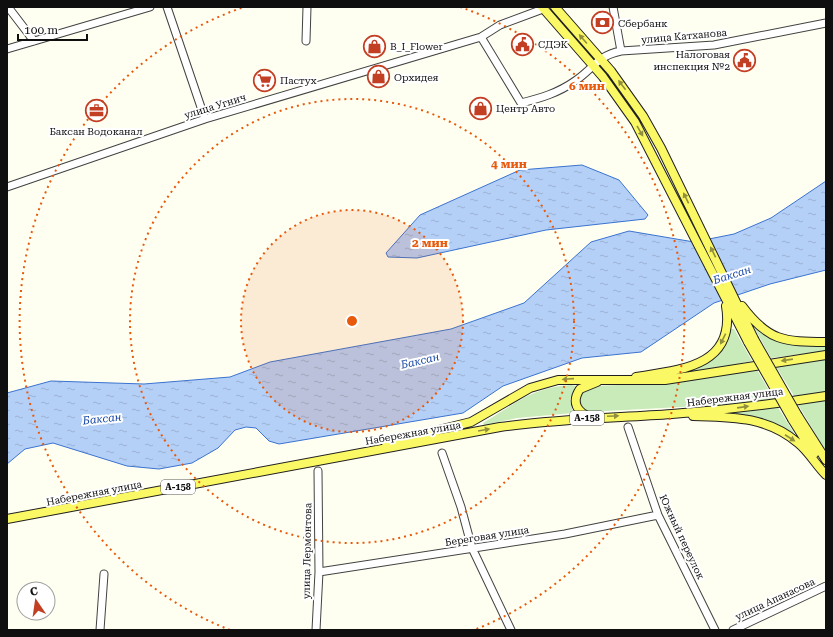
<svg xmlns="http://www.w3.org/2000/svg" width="833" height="637" viewBox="0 0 833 637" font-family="'Roboto Serif',serif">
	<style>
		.grass { fill: #c8ebb9 }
		.water { fill: url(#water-ripples); stroke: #3a73d0 }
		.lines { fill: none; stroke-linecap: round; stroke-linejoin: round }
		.minor-casing { stroke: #424242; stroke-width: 9 }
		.major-casing { stroke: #202020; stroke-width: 10 }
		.minor { stroke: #fff; stroke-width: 7 }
		.major { stroke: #fbf865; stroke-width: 8 }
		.major-bridge-casing { stroke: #202020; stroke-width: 10; stroke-linecap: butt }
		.major-bridge { stroke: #fbf865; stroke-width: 8 }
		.oneway { fill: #918f3e }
		.ring { fill: none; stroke: #e8590c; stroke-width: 2; stroke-dasharray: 2 4 }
		.labels { text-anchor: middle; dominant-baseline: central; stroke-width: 4; stroke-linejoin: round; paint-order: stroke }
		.shield { fill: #fff; stroke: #575757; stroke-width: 1 }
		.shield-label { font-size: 9px; font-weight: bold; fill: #0f0f0f }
		.poi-label { font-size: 10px; fill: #0f0f0f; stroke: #fff; text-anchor: start }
		.street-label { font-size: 10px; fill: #0f0f0f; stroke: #fff }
		.water-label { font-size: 11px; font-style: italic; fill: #1546a4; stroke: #fff }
		.centre { fill: #e8590c; stroke: #fff; stroke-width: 2 }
		.ring-label { font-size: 12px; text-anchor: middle; font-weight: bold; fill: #e8590c; stroke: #fff; stroke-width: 4; stroke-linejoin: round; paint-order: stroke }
	</style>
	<defs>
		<pattern id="water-ripples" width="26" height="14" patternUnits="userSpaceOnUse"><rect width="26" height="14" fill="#b5d0f7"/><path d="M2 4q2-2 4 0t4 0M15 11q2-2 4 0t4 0" fill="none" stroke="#9ab1d3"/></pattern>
	</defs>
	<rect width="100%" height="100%" fill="#fffff1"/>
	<path class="grass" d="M 756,328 L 763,333 L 826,344 L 826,351 L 771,358 L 755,329 Z
		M 730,329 L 734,329 L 752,361 L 699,372 L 661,376 L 700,366 Z
		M 826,359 L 826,392 L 794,396 L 775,365 Z
		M 756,368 L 774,399 L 718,405 L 588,412 L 581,409 L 578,397 L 581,391 L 592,386 L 672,383 Z
		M 571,385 L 576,386 L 570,399 L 573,413 L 517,418 L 484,425 L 483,423 C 517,403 530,388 571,385 Z
		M 826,399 L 826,451 L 797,403 Z
		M 777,406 L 794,433 L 792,435 C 761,414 745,415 710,414 Z"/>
	<path class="water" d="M 582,165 L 619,180 L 648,215 L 645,219 L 546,230 L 417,258 L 388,257 L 386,253 L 420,215 L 520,170 Z
		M 826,181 L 826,270 L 770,284 L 714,303 L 641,352 L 582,358 L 503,386 L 463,413 L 279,444 L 269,441 L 256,428 L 246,427 L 235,430 L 218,448 L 192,463 L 159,469 L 127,466 L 53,443 L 25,449 L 7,464 L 7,393 L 51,381 L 144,384 L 230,377 L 270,362 L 451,329 L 524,303 L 591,242 L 629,231 L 694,242 L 734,234 L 771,218 Z"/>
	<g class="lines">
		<defs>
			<path id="minor" d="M 8,7 L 34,41
				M 167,7 L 205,119
				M 613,7 L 621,51
				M 481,37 L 521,103 C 541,98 558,93 575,81 C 594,68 597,56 621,51 L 714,45 L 826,23
				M 306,41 L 307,7
				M 7,49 L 150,7
				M 7,187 L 205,119 L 481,37 L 500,25 L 543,9
				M 628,427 L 658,515 L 715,630
				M 442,453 L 461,507 L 472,548 L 511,630
				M 319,572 L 565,534 L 658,515
				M 100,630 L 104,574
				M 316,630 L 319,572 L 318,471
				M 733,630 L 826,586"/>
			<path id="major" d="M 542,7 L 603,77 L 635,122 L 748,342
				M 555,7 L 611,71 L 643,116 L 661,148 L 754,339
				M 742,306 C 768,341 784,342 826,342
				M 636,377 C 681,370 736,366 726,306
				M 693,416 C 730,417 767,416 798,443 C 809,452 816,465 826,475
				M 798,416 L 826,460
				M 591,417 C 577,413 571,402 580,389 L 597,382
				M 792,419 L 814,454
				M 386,443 L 471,422 L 530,388 L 558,380 L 665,380 L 826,355
				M 7,519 L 500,427 C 557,419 614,418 672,414 C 724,410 775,404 826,396"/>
		</defs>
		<use href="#minor" class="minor-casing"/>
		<use href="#major" class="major-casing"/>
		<use href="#minor" class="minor"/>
		<use href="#major" class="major"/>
		<defs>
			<path id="major-bridge" d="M 754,339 L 798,416
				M 748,342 L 792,419"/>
		</defs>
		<use href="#major-bridge" class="major-bridge-casing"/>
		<use href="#major-bridge" class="major-bridge"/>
	</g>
	<defs><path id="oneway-solid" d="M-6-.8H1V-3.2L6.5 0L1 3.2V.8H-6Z"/></defs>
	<g class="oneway">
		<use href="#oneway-solid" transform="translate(583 39) rotate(-131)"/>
		<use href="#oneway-solid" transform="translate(622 85) rotate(-127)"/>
		<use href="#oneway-solid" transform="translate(640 131) rotate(60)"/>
		<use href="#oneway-solid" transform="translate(686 198) rotate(-116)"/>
		<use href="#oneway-solid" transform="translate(713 252) rotate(-116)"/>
		<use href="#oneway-solid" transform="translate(723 339) rotate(116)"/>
		<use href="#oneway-solid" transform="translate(787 360) rotate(172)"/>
		<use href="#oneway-solid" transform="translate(568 379) rotate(176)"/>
		<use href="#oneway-solid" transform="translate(743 407) rotate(-8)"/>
		<use href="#oneway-solid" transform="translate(613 416) rotate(-2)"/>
		<use href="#oneway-solid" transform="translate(484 430) rotate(-10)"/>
		<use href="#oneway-solid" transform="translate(790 438) rotate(33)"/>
	</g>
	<circle cx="352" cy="321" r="111" fill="#e8590c" fill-opacity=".12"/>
	<g class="ring">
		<circle cx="352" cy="321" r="111"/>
		<circle cx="352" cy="321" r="222"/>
		<path d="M230 630A332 332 0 0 1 244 7M460 7A332 332 0 0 1 474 630"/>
	</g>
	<defs>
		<symbol id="bank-ring" viewBox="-11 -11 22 22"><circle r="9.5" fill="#fff" stroke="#c33f23" stroke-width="1.5"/><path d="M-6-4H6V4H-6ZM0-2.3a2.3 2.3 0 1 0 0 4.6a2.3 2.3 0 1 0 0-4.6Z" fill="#c33f23"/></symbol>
		<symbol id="civic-ring" viewBox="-11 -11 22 22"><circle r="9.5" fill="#fff" stroke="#c33f23" stroke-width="1.5"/><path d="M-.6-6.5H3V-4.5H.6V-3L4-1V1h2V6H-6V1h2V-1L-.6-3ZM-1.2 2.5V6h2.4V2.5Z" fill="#c33f23"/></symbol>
		<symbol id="shop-ring" viewBox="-11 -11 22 22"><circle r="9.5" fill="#fff" stroke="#c33f23" stroke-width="1.5"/><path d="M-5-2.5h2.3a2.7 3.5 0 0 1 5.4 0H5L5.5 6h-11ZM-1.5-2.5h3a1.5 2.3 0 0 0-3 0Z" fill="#c33f23"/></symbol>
		<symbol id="supermarket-ring" viewBox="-11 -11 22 22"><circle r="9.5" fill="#fff" stroke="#c33f23" stroke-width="1.5"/><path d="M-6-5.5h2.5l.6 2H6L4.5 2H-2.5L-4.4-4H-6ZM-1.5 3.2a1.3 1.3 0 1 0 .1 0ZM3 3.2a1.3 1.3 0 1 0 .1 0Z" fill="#c33f23"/></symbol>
		<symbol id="office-ring" viewBox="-11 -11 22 22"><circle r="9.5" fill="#fff" stroke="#c33f23" stroke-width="1.5"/><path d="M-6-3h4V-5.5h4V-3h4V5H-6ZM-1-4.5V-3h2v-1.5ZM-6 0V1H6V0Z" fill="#c33f23"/></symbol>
	</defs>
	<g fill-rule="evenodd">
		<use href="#bank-ring" x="590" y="10" width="25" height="25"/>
		<use href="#civic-ring" x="510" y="32" width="25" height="25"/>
		<use href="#shop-ring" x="362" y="34" width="25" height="25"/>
		<use href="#civic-ring" x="732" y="48" width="25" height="25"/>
		<use href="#shop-ring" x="366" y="64" width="25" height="25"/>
		<use href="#supermarket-ring" x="252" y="68" width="25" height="25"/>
		<use href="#shop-ring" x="468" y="96" width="25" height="25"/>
		<use href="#office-ring" x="84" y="98" width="25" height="25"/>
	</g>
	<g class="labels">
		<g class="shield">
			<rect x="570" y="411" width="34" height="14" rx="3"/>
			<rect x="161" y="480" width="34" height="14" rx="3"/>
		</g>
		<g class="shield-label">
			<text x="587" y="418">А-158</text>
			<text x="178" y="487">А-158</text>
		</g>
		<g class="poi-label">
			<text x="618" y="23">Сбербанк</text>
			<text x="538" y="44">СДЭК</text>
			<text x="390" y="46">B_I_Flower</text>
			<text x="730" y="54" text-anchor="end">Налоговая<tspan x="730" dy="12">инспекция №2</tspan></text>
			<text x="394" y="77">Орхидея</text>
			<text x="280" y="80">Пастух</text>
			<text x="496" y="108">Центр Авто</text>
			<text x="96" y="131" text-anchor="middle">Баксан Водоканал</text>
		</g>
		<g class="street-label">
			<text transform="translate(684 36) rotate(-5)">улица Катханова</text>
			<text transform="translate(215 106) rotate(-17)">улица Угнич</text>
			<text transform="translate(735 397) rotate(-7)">Набережная улица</text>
			<text transform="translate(413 433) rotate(-10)">Набережная улица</text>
			<text transform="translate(94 493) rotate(-11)">Набережная улица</text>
			<text transform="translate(487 536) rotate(-9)">Береговая улица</text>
			<text transform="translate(682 537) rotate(65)">Южный переулок</text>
			<text transform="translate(307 551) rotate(-89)">улица Лермонтова</text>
			<text transform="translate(775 599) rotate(-25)">улица Апанасова</text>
		</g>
		<g class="water-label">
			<text transform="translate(732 275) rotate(-18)">Баксан</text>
			<text transform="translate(420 361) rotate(-13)">Баксан</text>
			<text transform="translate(102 419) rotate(-6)">Баксан</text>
		</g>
	</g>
	<circle cx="352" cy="321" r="6" class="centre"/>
	<g class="ring-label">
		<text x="587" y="90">6 мин</text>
		<text x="509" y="168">4 мин</text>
		<text x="430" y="247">2 мин</text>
	</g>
	<rect width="833" height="637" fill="none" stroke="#0f0f0f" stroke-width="16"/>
	<g transform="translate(36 601) rotate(347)"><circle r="19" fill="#ffffff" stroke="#9f9f9f"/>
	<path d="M0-3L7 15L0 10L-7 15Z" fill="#c33f23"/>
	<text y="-6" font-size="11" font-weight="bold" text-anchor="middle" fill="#0f0f0f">С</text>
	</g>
	<path d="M18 34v6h69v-6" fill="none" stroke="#0f0f0f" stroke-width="2"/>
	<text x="24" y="34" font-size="12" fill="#0f0f0f" stroke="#ffffff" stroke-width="3" paint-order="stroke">100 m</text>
</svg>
